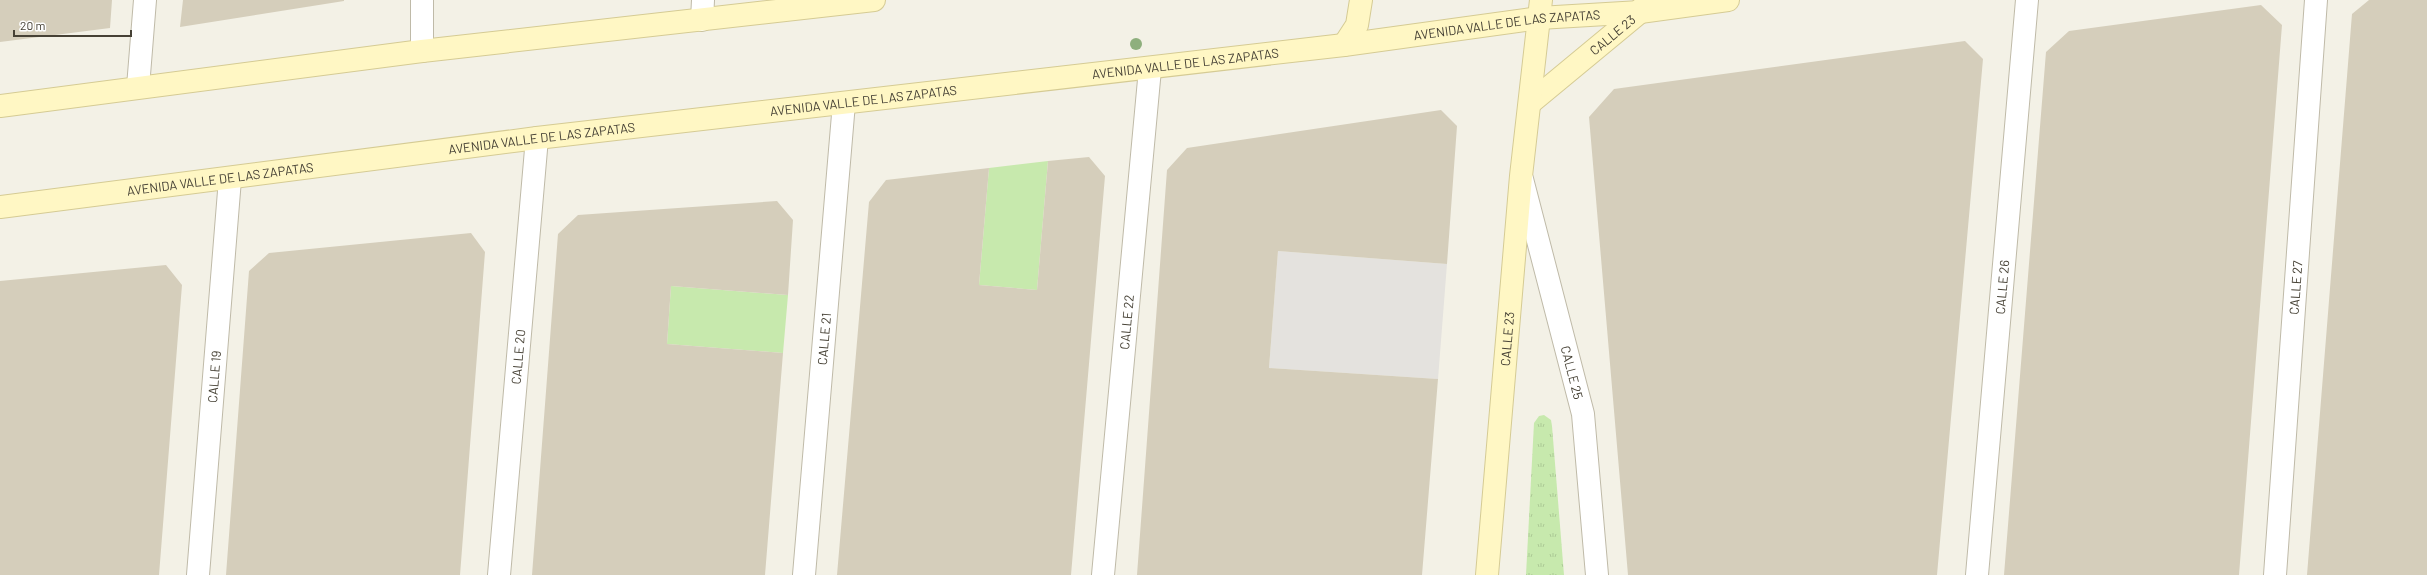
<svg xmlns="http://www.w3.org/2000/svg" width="2427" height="575" viewBox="0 0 2427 575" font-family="Barlow,sans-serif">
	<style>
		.grass { fill: #c7e9ad }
		.park { fill: url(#park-tufts) }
		.parking { fill: #e4e2de }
		.building { fill: #d5cebb }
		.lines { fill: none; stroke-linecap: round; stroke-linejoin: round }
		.street-casing { stroke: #bfbaa8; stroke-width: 24 }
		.secondary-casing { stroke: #d5cb94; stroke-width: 24 }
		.street { stroke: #fff; stroke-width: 22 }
		.secondary { stroke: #fff7c4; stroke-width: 22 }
		.tree { fill: #8eaf7d }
		.labels { text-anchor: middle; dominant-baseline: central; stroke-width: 4; stroke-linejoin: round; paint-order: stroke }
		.street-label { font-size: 13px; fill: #464135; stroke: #fff }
	</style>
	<defs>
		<pattern id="park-tufts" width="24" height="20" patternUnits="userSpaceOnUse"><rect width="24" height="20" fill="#c7e9ad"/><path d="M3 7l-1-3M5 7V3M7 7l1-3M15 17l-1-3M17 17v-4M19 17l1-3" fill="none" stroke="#acc995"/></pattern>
	</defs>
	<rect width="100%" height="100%" fill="#f3f1e6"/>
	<path class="grass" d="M 1048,161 L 1037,290 L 979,285 L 989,168 Z
		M 671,286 L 788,295 L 783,353 L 667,344 Z"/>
	<path class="park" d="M 1544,415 L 1551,420 L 1552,426 L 1564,575 L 1526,575 L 1534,423 L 1539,416 Z"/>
	<path class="parking" d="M 1278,251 L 1447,264 L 1438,379 L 1269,368 Z"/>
	<path class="building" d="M 0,0 L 112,0 L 110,28 L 0,42 Z
		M 183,0 L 344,0 L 344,1 L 180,27 Z
		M 2369,0 L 2427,0 L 2427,575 L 2307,575 L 2352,14 Z
		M 2261,5 L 2282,25 L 2239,575 L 2004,575 L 2046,52 L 2069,31 Z
		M 1965,41 L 1983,59 L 1937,575 L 1628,575 L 1589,117 L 1614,89 Z
		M 1441,110 L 1457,126 L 1447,264 L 1278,251 L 1269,368 L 1438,379 L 1422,575 L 1137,575 L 1167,170 L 1187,148 Z
		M 1089,157 L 1105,176 L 1071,575 L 837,575 L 869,202 L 886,180 L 989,168 L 979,285 L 1037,290 L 1048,161 Z
		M 777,201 L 793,220 L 788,295 L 671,286 L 667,344 L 783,353 L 765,575 L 532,575 L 558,234 L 578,215 Z
		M 471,233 L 485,252 L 460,575 L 226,575 L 249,271 L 269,253 Z
		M 166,265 L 182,285 L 159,575 L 0,575 L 0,281 Z"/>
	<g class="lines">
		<defs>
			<g id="street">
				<path d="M 702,20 L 703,0"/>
				<path d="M 422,51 L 422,0"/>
				<path d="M 138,87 L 145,0"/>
				<path id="s1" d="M 1522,179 L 1583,414 L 1597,575"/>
				<path id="s2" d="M 198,575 L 230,179"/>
				<path id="s3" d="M 499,575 L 537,138"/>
				<path id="s4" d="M 804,575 L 844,103"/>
				<path id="s5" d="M 1103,575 L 1150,69"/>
				<path id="s6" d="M 1977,575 L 2027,0"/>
				<path id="s7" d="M 2275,575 L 2316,0"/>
			</g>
			<g id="secondary">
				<path d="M 1344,45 L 1357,25 L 1361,0"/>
				<path id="s8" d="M 1530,103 L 1640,12 L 1641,9"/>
				<path d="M 0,106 L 422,51 L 874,0"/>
				<path id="s9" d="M 0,207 L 537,138 L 1344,45 L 1539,18 L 1640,12 L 1728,0"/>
				<path id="s10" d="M 1487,575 L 1521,176 L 1541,0"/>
			</g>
		</defs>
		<use href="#street" class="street-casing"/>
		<use href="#secondary" class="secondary-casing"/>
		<use href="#street" class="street"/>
		<use href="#secondary" class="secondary"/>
	</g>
	<circle class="tree" cx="1136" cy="44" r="6"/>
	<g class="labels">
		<g class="street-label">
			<text stroke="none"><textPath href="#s9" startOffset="1518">AVENIDA VALLE DE LAS ZAPATAS</textPath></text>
			<text stroke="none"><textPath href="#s8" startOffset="107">CALLE 23</textPath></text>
			<text stroke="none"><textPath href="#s9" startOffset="1194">AVENIDA VALLE DE LAS ZAPATAS</textPath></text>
			<text stroke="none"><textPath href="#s9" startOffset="870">AVENIDA VALLE DE LAS ZAPATAS</textPath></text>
			<text stroke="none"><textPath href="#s9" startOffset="546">AVENIDA VALLE DE LAS ZAPATAS</textPath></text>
			<text stroke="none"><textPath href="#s9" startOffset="222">AVENIDA VALLE DE LAS ZAPATAS</textPath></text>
			<text stroke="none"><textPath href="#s6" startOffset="289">CALLE 26</textPath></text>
			<text stroke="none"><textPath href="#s7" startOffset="288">CALLE 27</textPath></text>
			<text stroke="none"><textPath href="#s5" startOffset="254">CALLE 22</textPath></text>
			<text stroke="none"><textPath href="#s4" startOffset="237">CALLE 21</textPath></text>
			<text stroke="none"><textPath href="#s10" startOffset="237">CALLE 23</textPath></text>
			<text stroke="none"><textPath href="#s3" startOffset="219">CALLE 20</textPath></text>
			<text stroke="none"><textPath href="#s1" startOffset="200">CALLE 25</textPath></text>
			<text stroke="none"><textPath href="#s2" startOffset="199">CALLE 19</textPath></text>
		</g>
	</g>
	<path d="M14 30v6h117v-6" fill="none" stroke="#464135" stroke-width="2"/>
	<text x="20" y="30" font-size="12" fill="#464135" stroke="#ffffff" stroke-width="3" paint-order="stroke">20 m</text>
</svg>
